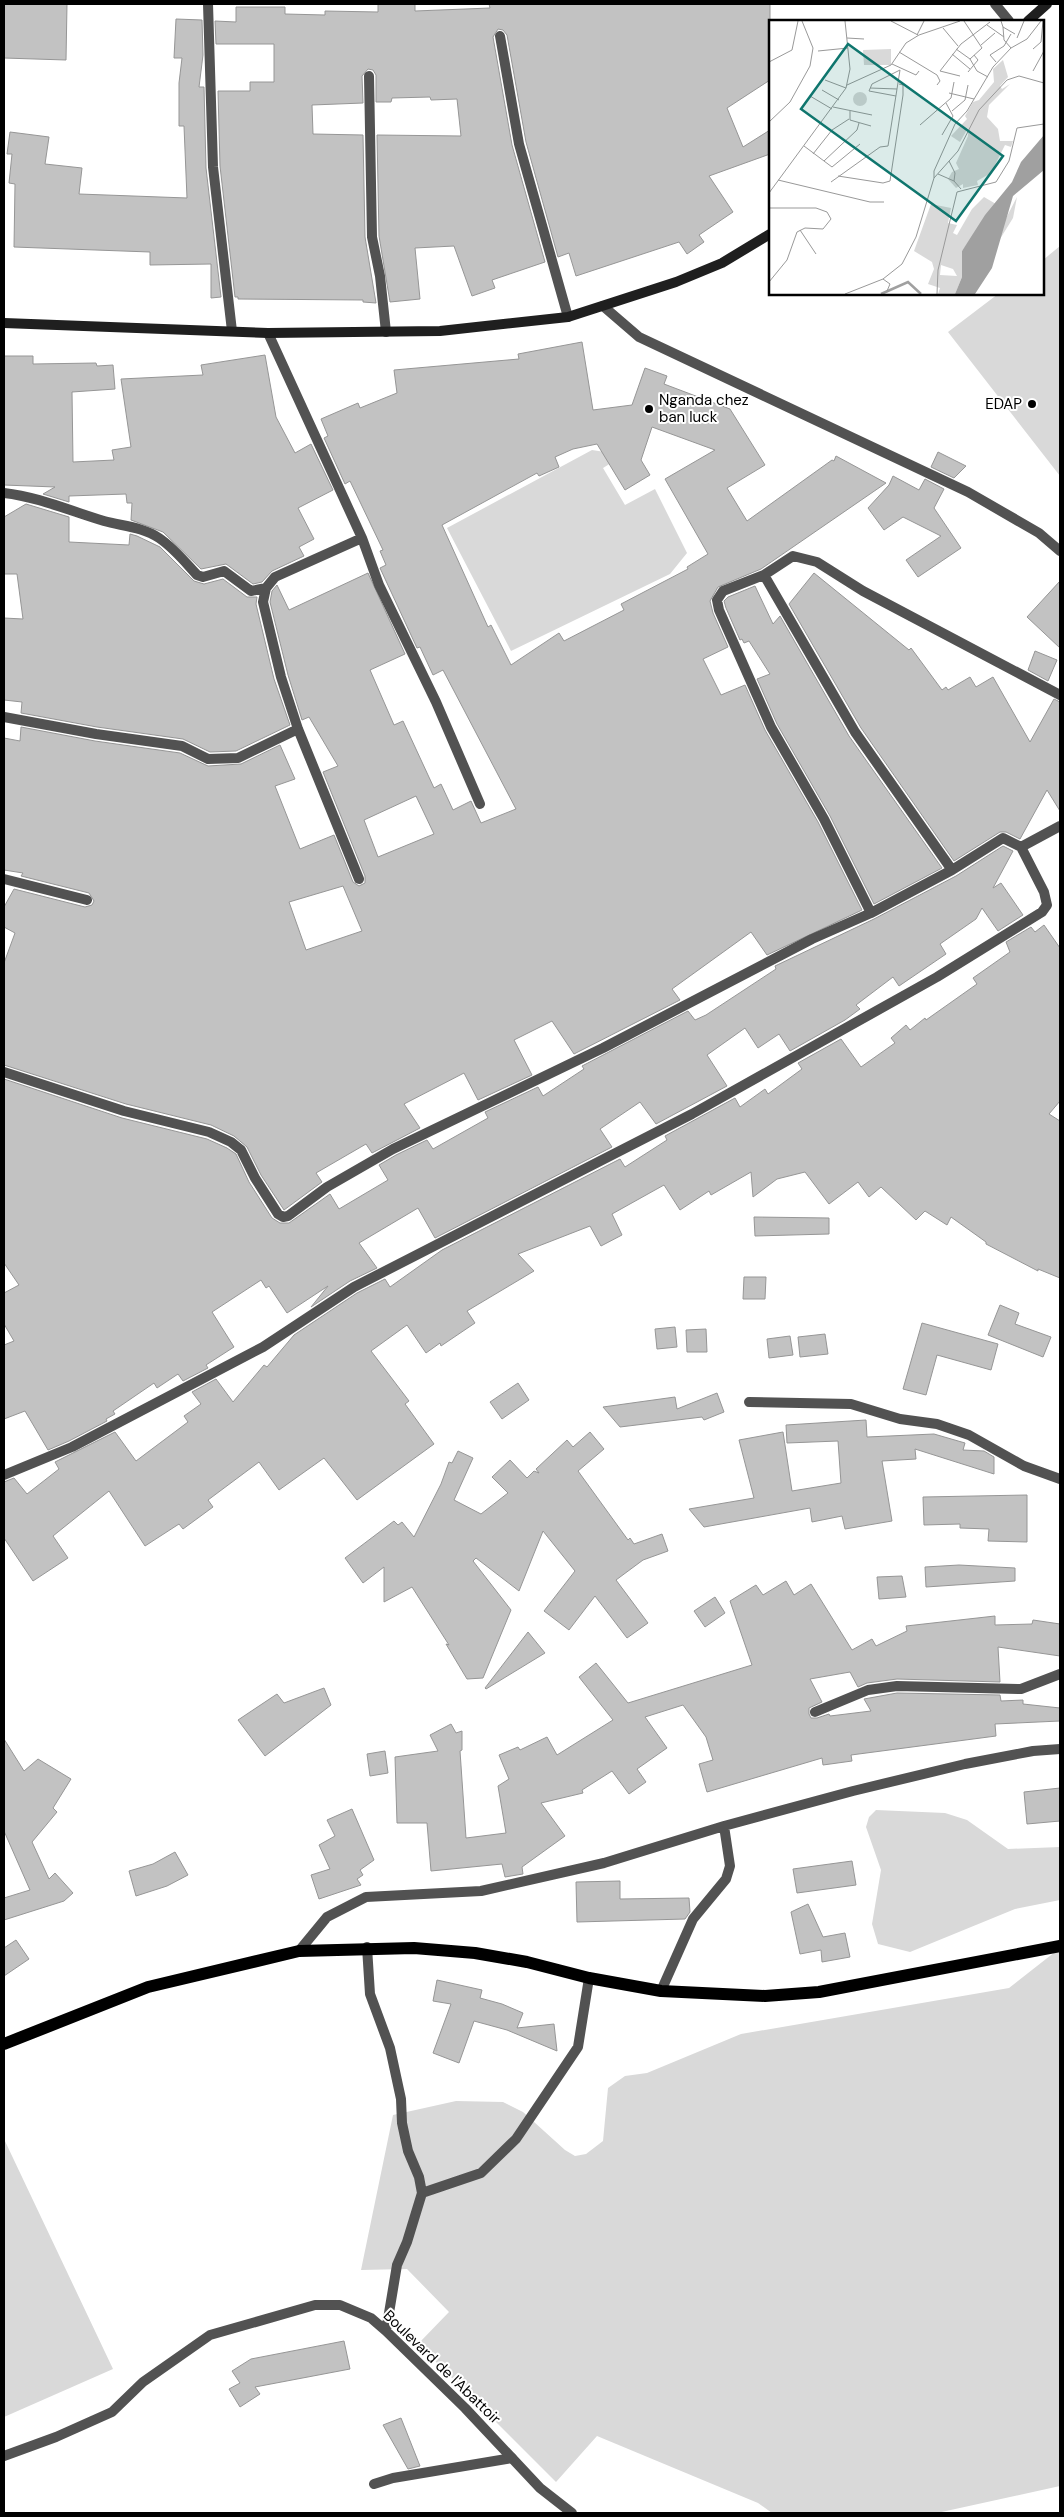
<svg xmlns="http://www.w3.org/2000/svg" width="1064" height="2517" viewBox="0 0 1064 2517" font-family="'DM Sans',sans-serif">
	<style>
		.green { fill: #d9d9d9 }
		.building { fill: #c2c2c2; stroke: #969696; fill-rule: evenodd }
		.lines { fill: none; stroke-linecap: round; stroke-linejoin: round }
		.lane { stroke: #525252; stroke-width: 10 }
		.street { stroke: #525252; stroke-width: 10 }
		.secondary { stroke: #1f1f1f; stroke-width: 10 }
		.primary { stroke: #000; stroke-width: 12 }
		.poi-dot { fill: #000; stroke: #fff; stroke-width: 2 }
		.labels { text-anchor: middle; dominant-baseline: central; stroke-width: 4; stroke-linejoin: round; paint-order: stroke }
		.poi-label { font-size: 15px; fill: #000; stroke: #fff; text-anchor: start }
		.street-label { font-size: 15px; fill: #000; stroke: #fff }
		.inset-river { fill: none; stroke: #a0a0a0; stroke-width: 2.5 }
		.inset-road { fill: none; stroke: #999; stroke-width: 1 }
		.view { fill: #0f766e; fill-opacity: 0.15; stroke: #0f766e; stroke-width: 2.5 }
		.inset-edge { fill: none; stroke: #000; stroke-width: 2.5 }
	</style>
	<rect width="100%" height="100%" fill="#fff"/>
	<path class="green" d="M 1060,246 L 1060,476 L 948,332 L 998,294 L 1043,294 L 1043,260 Z
		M 592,450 L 624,455 L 603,468 L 625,505 L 655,489 L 687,553 L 670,574 L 511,651 L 447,528 Z
		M 876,1810 L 945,1813 L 967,1820 L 1008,1849 L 1060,1847 L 1060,1900 L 1015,1909 L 910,1952 L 878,1944 L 872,1924 L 881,1870 L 866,1827 L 869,1817 Z
		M 1060,1948 L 1060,2486 L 937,2513 L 772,2513 L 758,2503 L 597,2436 L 556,2482 L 418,2344 L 449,2312 L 407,2269 L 361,2270 L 393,2115 L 456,2101 L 503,2102 L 523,2112 L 565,2150 L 575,2156 L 586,2154 L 603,2141 L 608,2088 L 625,2076 L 647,2073 L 741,2034 L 1009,1988 Z
		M 4,2139 L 113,2369 L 4,2417 Z"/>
	<path class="building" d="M 4,4 L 67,4 L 66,60 L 4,58 Z
		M 378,4 L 415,4 L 415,11 L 490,8 L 489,4 L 770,4 L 770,80 L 727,108 L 743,147 L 770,130 L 770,154 L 709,176 L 733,212 L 699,235 L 704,242 L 687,254 L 679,242 L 576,276 L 569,253 L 558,257 L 526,142 L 507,35 L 503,30 L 498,29 L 493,37 L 512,145 L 545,262 L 492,280 L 495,288 L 472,296 L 454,246 L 415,248 L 420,299 L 390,302 L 379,236 L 377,135 L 461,136 L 457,99 L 431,100 L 430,97 L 392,98 L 391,102 L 376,102 L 376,75 L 373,70 L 368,69 L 362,76 L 363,103 L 312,105 L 313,134 L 363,135 L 365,237 L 376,303 L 363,302 L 363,300 L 238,299 L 238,297 L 235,297 L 220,166 L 218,91 L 250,91 L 250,82 L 274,82 L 274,44 L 216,44 L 215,21 L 236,22 L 236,7 L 285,7 L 285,14 L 325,15 L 325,11 L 378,12 Z
		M 176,19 L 202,20 L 203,55 L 199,87 L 204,87 L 206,168 L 221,297 L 211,298 L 211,264 L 150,265 L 150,252 L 14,247 L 15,184 L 9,183 L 12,154 L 7,154 L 10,132 L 49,137 L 45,164 L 82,168 L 79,194 L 187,198 L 184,126 L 179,126 L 179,83 L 182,58 L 174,58 Z
		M 582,342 L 593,410 L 632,405 L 645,368 L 667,376 L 664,384 L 730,409 L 765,465 L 727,488 L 747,521 L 832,460 L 834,461 L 836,456 L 886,483 L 761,569 L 718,587 L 710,601 L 713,613 L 728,647 L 703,659 L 721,695 L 745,685 L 765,730 L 818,822 L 862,910 L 767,955 L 751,932 L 672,989 L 680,1000 L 574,1054 L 552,1021 L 514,1040 L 532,1075 L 478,1100 L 464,1073 L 404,1104 L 420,1128 L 372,1153 L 366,1144 L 316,1173 L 322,1182 L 284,1210 L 261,1175 L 247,1147 L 234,1136 L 211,1125 L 126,1104 L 4,1065 L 4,963 L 15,933 L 4,927 L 4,907 L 14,889 L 85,907 L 92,905 L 94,901 L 89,893 L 21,876 L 23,873 L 4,870 L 4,738 L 20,741 L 21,727 L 95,741 L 180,753 L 208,766 L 241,764 L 280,745 L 295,779 L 275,786 L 300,849 L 334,835 L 353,882 L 359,886 L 365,883 L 365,876 L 323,772 L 338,766 L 309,717 L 302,720 L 288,675 L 270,602 L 272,591 L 277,585 L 289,610 L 368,573 L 405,654 L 370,670 L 394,725 L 403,721 L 434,788 L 441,784 L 453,810 L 471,801 L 481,823 L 516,809 L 443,670 L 433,675 L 420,647 L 417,648 L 380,568 L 386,565 L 380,551 L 383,550 L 350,481 L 345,484 L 324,438 L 328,436 L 321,419 L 358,403 L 360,408 L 397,393 L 394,370 L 519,359 L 518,354 ZM 652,427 L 715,450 L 665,479 L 708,554 L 687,567 L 688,569 L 621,604 L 624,610 L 564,641 L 559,633 L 511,665 L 491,625 L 488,627 L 442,525 L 537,473 L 539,476 L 559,467 L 555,457 L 573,449 L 597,444 L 625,490 L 650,475 L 641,460 ZM 416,796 L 434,834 L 378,857 L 364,820 ZM 343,886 L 362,931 L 306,950 L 289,902 Z
		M 265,355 L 276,417 L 295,453 L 311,444 L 333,490 L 298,508 L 314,539 L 299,547 L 304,556 L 272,571 L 262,582 L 253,584 L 226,564 L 201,569 L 163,532 L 131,520 L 132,503 L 127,503 L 126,494 L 69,496 L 69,502 L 43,494 L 55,487 L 4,485 L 4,356 L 33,356 L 33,364 L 96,363 L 97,366 L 113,365 L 115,389 L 72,392 L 73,462 L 114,460 L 112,450 L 131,447 L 121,379 L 203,375 L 201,365 Z
		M 938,452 L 966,466 L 954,478 L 931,467 Z
		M 893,476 L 919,490 L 925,479 L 944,489 L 934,508 L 961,548 L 918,577 L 906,560 L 941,536 L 903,517 L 884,530 L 868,508 L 889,485 Z
		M 26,504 L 69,517 L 69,542 L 129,545 L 130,534 L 137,536 L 160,547 L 194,581 L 204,584 L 223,579 L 247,597 L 257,597 L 256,604 L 274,679 L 290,725 L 236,751 L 210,752 L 183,739 L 97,727 L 21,713 L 22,702 L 4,700 L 4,618 L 23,619 L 17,574 L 4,574 L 4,517 Z
		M 814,573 L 909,650 L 911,648 L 942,690 L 946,687 L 948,690 L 970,677 L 976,687 L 993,677 L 1030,742 L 1054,699 L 1060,702 L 1060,811 L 1047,790 L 1020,839 L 1006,832 L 1000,832 L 954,861 L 861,728 L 789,604 Z
		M 1060,581 L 1060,648 L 1027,617 Z
		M 755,586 L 773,624 L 780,616 L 849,736 L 942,868 L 874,904 L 830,816 L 777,724 L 757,679 L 770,674 L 749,641 L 744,643 L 742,639 L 740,640 L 726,608 L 724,601 L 728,597 Z
		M 1035,651 L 1057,660 L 1048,681 L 1028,670 Z
		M 1003,846 L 1013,851 L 993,888 L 1001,883 L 1023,915 L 998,931 L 982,908 L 976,919 L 940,944 L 946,954 L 899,986 L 893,977 L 856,1005 L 860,1009 L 845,1020 L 790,1051 L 779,1034 L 758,1048 L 745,1028 L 707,1055 L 727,1086 L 656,1124 L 640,1102 L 600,1129 L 612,1147 L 435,1238 L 418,1208 L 359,1243 L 377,1268 L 350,1281 L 311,1307 L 328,1286 L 287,1313 L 269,1286 L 266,1288 L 261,1280 L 212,1312 L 234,1347 L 206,1365 L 208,1368 L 183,1381 L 178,1374 L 157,1388 L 154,1383 L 113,1411 L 115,1414 L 106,1419 L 107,1421 L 69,1441 L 48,1450 L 25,1411 L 4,1419 L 4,1345 L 14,1341 L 4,1324 L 4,1293 L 19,1285 L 4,1263 L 4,1079 L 122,1118 L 207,1139 L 227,1148 L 236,1154 L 249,1182 L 272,1218 L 280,1223 L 289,1223 L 330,1194 L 339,1209 L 388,1180 L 379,1165 L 396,1155 L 427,1140 L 433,1149 L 488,1118 L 485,1112 L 538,1087 L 543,1096 L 584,1069 L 582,1066 L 688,1011 L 695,1020 L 706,1015 L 776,969 L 775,966 L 874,919 L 956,876 Z
		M 1044,925 L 1060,948 L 1060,1101 L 1049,1114 L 1060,1121 L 1060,1278 L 1038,1269 L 1038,1271 L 986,1244 L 986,1242 L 951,1217 L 947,1225 L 925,1211 L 916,1220 L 881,1187 L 869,1197 L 858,1182 L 829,1204 L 805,1172 L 777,1179 L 753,1197 L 751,1172 L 711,1195 L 709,1191 L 680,1210 L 664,1185 L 612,1214 L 622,1235 L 601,1246 L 590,1226 L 518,1254 L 534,1271 L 467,1311 L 475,1323 L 441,1346 L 440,1343 L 426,1353 L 407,1325 L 371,1351 L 409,1401 L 405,1404 L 434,1444 L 357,1500 L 324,1458 L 279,1490 L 259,1462 L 208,1500 L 213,1507 L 183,1529 L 179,1524 L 145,1546 L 109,1491 L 53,1536 L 68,1558 L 33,1581 L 4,1538 L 4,1482 L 14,1478 L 27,1494 L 59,1469 L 55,1462 L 115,1432 L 136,1461 L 188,1422 L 184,1416 L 201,1404 L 192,1392 L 216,1379 L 233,1402 L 264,1365 L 267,1367 L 294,1335 L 357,1293 L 385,1279 L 390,1287 L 442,1250 L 620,1159 L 625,1167 L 667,1140 L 665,1136 L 735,1098 L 740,1107 L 765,1089 L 768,1094 L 802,1069 L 798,1063 L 841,1039 L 861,1067 L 895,1043 L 891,1038 L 906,1025 L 910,1030 L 925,1018 L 926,1020 L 977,984 L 973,978 L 1010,952 L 1006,942 L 1031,927 L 1035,932 Z
		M 754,1217 L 829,1218 L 829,1234 L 755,1236 Z
		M 744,1277 L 766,1277 L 765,1299 L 743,1299 Z
		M 1000,1305 L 1019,1313 L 1015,1324 L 1051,1337 L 1043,1357 L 988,1335 Z
		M 922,1323 L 998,1344 L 991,1370 L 937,1355 L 926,1395 L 903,1389 Z
		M 675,1327 L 677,1347 L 657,1349 L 655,1329 Z
		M 706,1329 L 707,1352 L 687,1352 L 686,1330 Z
		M 825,1334 L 828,1354 L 800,1357 L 798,1337 Z
		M 790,1336 L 793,1355 L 769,1358 L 767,1339 Z
		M 518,1383 L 529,1400 L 502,1419 L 490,1402 Z
		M 717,1393 L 724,1412 L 704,1420 L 702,1417 L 620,1427 L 603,1407 L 675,1397 L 677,1409 Z
		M 866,1420 L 867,1437 L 934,1434 L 965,1443 L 963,1450 L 984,1451 L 994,1457 L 994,1474 L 915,1449 L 916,1459 L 882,1461 L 892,1521 L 845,1529 L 842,1516 L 812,1522 L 810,1508 L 704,1527 L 689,1509 L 754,1498 L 739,1440 L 783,1432 L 792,1491 L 841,1483 L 838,1441 L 787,1443 L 786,1425 Z
		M 590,1432 L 604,1449 L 578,1471 L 628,1540 L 630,1538 L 634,1544 L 662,1534 L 668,1551 L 643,1560 L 616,1580 L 648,1623 L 627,1638 L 595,1596 L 569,1630 L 544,1611 L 575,1571 L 543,1531 L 519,1591 L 476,1558 L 473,1561 L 511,1610 L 483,1678 L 467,1679 L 446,1644 L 449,1645 L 412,1587 L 384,1602 L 384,1567 L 363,1583 L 345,1558 L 394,1521 L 398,1525 L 402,1522 L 414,1537 L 441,1484 L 449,1462 L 452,1463 L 458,1451 L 473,1458 L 454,1500 L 481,1514 L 508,1493 L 492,1477 L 510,1460 L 527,1478 L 534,1471 L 539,1473 L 536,1469 L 567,1440 L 573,1447 Z
		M 1027,1495 L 1027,1542 L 988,1541 L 989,1529 L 960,1528 L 960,1524 L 924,1525 L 923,1497 Z
		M 959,1565 L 1015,1568 L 1015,1581 L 926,1587 L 925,1567 Z
		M 902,1576 L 906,1597 L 879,1599 L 877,1577 Z
		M 786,1581 L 794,1595 L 811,1584 L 852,1650 L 872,1639 L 876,1646 L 907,1631 L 906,1626 L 995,1616 L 995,1625 L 1032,1624 L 1033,1620 L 1060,1624 L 1060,1656 L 998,1647 L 1000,1682 L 897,1679 L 867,1683 L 858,1687 L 850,1672 L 810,1679 L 822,1702 L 809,1708 L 809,1714 L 811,1718 L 817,1718 L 829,1714 L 830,1716 L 871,1711 L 864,1699 L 897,1693 L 1000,1695 L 1001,1701 L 1023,1700 L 1023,1704 L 1060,1708 L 1060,1721 L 995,1724 L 996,1736 L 851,1755 L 852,1761 L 823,1765 L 822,1758 L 707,1792 L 699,1764 L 713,1760 L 706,1737 L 683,1705 L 645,1717 L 667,1748 L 637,1769 L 646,1782 L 629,1794 L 612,1771 L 582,1790 L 583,1793 L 541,1803 L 565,1836 L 522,1867 L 523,1874 L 505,1877 L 502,1864 L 431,1871 L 427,1823 L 397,1823 L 395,1757 L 438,1751 L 430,1735 L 451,1724 L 456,1733 L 462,1731 L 462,1750 L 460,1751 L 466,1838 L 506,1833 L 498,1786 L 509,1779 L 499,1755 L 518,1747 L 520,1750 L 547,1737 L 557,1755 L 613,1720 L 579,1677 L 596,1663 L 628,1703 L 752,1665 L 730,1601 L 756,1585 L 763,1595 Z
		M 715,1597 L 725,1613 L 705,1627 L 694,1611 Z
		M 528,1632 L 545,1653 L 486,1689 L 485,1688 Z
		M 324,1688 L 331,1705 L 265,1756 L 238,1720 L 277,1694 L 284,1703 Z
		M 4,1739 L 24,1771 L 38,1759 L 71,1779 L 53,1808 L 57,1812 L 32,1842 L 49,1879 L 55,1873 L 73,1893 L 64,1901 L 4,1920 L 4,1898 L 30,1890 L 4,1831 Z
		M 385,1751 L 388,1773 L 370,1776 L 367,1754 Z
		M 1060,1788 L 1060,1821 L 1027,1824 L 1024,1792 Z
		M 352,1809 L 374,1860 L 360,1870 L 363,1875 L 357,1879 L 361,1885 L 319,1899 L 311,1875 L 330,1869 L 319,1845 L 335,1836 L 327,1820 Z
		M 175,1852 L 188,1875 L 167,1886 L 136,1896 L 129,1871 L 153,1864 Z
		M 852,1861 L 856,1885 L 797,1893 L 793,1869 Z
		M 620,1881 L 620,1899 L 689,1898 L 690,1912 L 685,1919 L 577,1922 L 576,1882 Z
		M 808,1904 L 823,1937 L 845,1933 L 850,1957 L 822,1962 L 821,1950 L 800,1954 L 791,1912 Z
		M 16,1940 L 29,1959 L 4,1976 L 4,1948 Z
		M 437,1980 L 482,1990 L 480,1998 L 502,2004 L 523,2013 L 517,2028 L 554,2024 L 557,2051 L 507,2030 L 474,2021 L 459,2063 L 433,2053 L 451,2004 L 433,2001 Z
		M 344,2341 L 350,2369 L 255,2387 L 260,2394 L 240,2407 L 229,2389 L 240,2383 L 232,2371 L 251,2359 Z
		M 401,2418 L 420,2466 L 408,2469 L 383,2425 Z"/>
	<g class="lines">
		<path class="lane" d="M 374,2484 L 393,2478 L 512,2458"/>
		<path class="street" d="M 208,4 L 213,167 L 232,331
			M 995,4 L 1009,21
			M 500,36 L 519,144 L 568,317
			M 369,76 L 372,237 L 380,276 L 386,332
			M 603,306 L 639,337 L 968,492 L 1039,533 L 1060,551
			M 268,333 L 362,538 L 379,585 L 436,702 L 480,804
			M 4,493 C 39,497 70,511 104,521 C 122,526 143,527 159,538 C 174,548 185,562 197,575 L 203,577 L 224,571 L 251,591 L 266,588
			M 764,575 L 855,732 L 952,870
			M 4,717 L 96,734 L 182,746 L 208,759 L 238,758 L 298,729
			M 4,879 L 87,900
			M 359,879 L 298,729 L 281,677 L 263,602 L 266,588 L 275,577 L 362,538
			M 871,913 L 824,819 L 771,727 L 719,610 L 717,600 L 723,591 L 764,575 L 793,556 L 817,562 L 863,591 L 1060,695
			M 4,1072 L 124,1111 L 209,1132 L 231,1142 L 241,1150 L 255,1178 L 278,1214 L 283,1217 L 288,1216 L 327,1187 L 393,1149 L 603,1048 L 812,939 L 871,913 L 952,870 L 1003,838 L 1021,847 L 1060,826
			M 749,1402 L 851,1404 L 900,1419 L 937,1424 L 969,1435 L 1024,1466 L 1060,1479
			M 4,1475 L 72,1447 L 263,1347 L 354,1287 L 692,1114 L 937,977 L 1042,912 L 1047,905 L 1044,892 L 1021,847
			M 815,1712 L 868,1690 L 897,1686 L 1021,1689 L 1060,1674
			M 367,1947 L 370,1994 L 390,2048 L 401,2099 L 402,2123 L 408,2151 L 419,2177 L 422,2193 L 407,2242 L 397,2265 L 386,2331
			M 299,1951 L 327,1917 L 366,1897 L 481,1891 L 604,1863 L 724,1826 L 853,1791 L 965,1764 L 1033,1751 L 1060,1749
			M 661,1991 L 693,1919 L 726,1879 L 730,1866 L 724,1826
			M 422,2193 L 481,2173 L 516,2139 L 578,2047 L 589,1978
			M 4,2456 L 56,2437 L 112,2412 L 143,2382 L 210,2335 L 315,2305 L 340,2305 L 371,2318 L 386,2331 L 465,2408 L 540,2488 L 572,2513"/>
		<path class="secondary" d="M 1028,21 L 1047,4
			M 4,323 L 268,333 L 440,331 L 568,317 L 676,282 L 722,263 L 770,234"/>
		<path class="primary" d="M 4,2044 L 148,1987 L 299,1951 L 414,1948 L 475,1953 L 527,1962 L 589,1978 L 661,1991 L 765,1996 L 819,1992 L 1060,1946"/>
	</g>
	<g class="poi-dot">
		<circle cx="1032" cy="404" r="5"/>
		<circle cx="649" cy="409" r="5"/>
	</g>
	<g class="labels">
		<g class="poi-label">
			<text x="659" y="400">Nganda chez<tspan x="659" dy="17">ban luck</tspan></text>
			<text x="1022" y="404" text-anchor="end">EDAP</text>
		</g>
		<g class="street-label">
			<text transform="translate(442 2367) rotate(44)">Boulevard de l'Abattoir</text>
		</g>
	</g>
	<g transform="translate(769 20)">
		<rect width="275" height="275" fill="#fff"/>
		<path d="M 122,29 L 122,45 L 95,45 L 94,30 ZM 234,40 L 239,57 L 231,66 L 233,69 L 241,64 L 220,85 L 218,97 L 229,109 L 231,121 L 244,121 L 242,127 L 236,125 L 222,153 L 208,161 L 209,165 L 194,168 L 194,164 L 187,168 L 179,159 L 183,152 L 190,149 L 187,143 L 199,116 L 199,108 L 191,122 L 182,116 L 198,99 L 196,96 L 204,82 L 210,80 L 225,62 L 224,49 ZM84 79a7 7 0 1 1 14 0a7 7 0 1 1-14 0ZM 215,177 L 227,184 L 193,231 L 193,257 L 186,274 L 169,274 L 171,268 L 159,264 L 165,249 L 163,242 L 145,231 L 162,184 L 182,188 L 179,203 L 188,205 L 184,213 L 188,215 L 203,189 ZM 172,245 L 184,249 L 188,256 L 171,255 ZM 248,177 L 244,198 L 231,219 L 235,202 Z" fill="#d9d9d9" fill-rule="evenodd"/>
		<path d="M 275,115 L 275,150 L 244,176 L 223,248 L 206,274 L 186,274 L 193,257 L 193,231 L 216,195 L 243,162 L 252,142 Z" fill="#a0a0a0"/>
		<path class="inset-river" d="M 112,274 L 139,262 L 152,274"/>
		<path class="inset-road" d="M 122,1 L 149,15M 195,1 L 213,28 L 201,39M 232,1 L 234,7 L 246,14M 218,5 L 235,17M 234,7 L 235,20 L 242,28M 174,8 L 189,26M 148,15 L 155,1M 78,18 L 95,19M 248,18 L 255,1M 212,25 L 226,13M 187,29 L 201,39 L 208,51 L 219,57M 264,29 L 272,22 L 274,1M 49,31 L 79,28M 130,32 L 168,55 L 171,61 L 168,65M 183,34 L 201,49M 0,42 L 23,30 L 29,1M 227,42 L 221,35 L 235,26 L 242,14M 123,44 L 147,55 L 150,51M 264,51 L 275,31M 199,52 L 209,40 L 205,35M 191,56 L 171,51 L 192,24 L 221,2M 56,60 L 77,68M 78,65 L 122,45 L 137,23 L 150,15 L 191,1M 101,68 L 128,69M 53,70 L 70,80M 180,73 L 205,79M 41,76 L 63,89M 127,76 L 100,71 L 103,64 L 131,50M 64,87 L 103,95M 81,91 L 81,100 L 102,106M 183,91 L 196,80 L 199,65M 0,102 L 21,82 L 41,46 L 44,28 L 33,1M 151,105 L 182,78 L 185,62M 173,115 L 184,96 L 177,83M 35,126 L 63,147 L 91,124M 44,134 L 63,110 L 80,99M 55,141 L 88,110 L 90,103M 180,141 L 186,153 L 185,161M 169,154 L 185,161 L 192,169M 69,156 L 114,163 L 121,161 L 134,75 L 134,65 L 130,64M 165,158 L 165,151 L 186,104 L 198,91 L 224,47 L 242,28 L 258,19 L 272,1M 9,160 L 101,182 L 115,182M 62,162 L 111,127 L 119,126 L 131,50M 0,173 L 77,68 L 81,49 L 76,1M 0,188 L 47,188 L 58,192 L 62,199 L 54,209 L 36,208 L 28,212 L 18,240 L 0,262M 31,210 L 47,234M 114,259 L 121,264 L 118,271M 76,274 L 114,259 L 133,244 L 147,217 L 165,158 L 189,131 L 210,90 L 238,60 L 250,56 L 275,63M 168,274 L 169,250 L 188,172 L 227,162 L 240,141 L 248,108 L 275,104"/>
		<path class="view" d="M 79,24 L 234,136 L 187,201 L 32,89 Z"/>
		<rect width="275" height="275" class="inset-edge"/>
	</g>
	<rect width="1064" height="2517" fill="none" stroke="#000000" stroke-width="10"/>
</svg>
